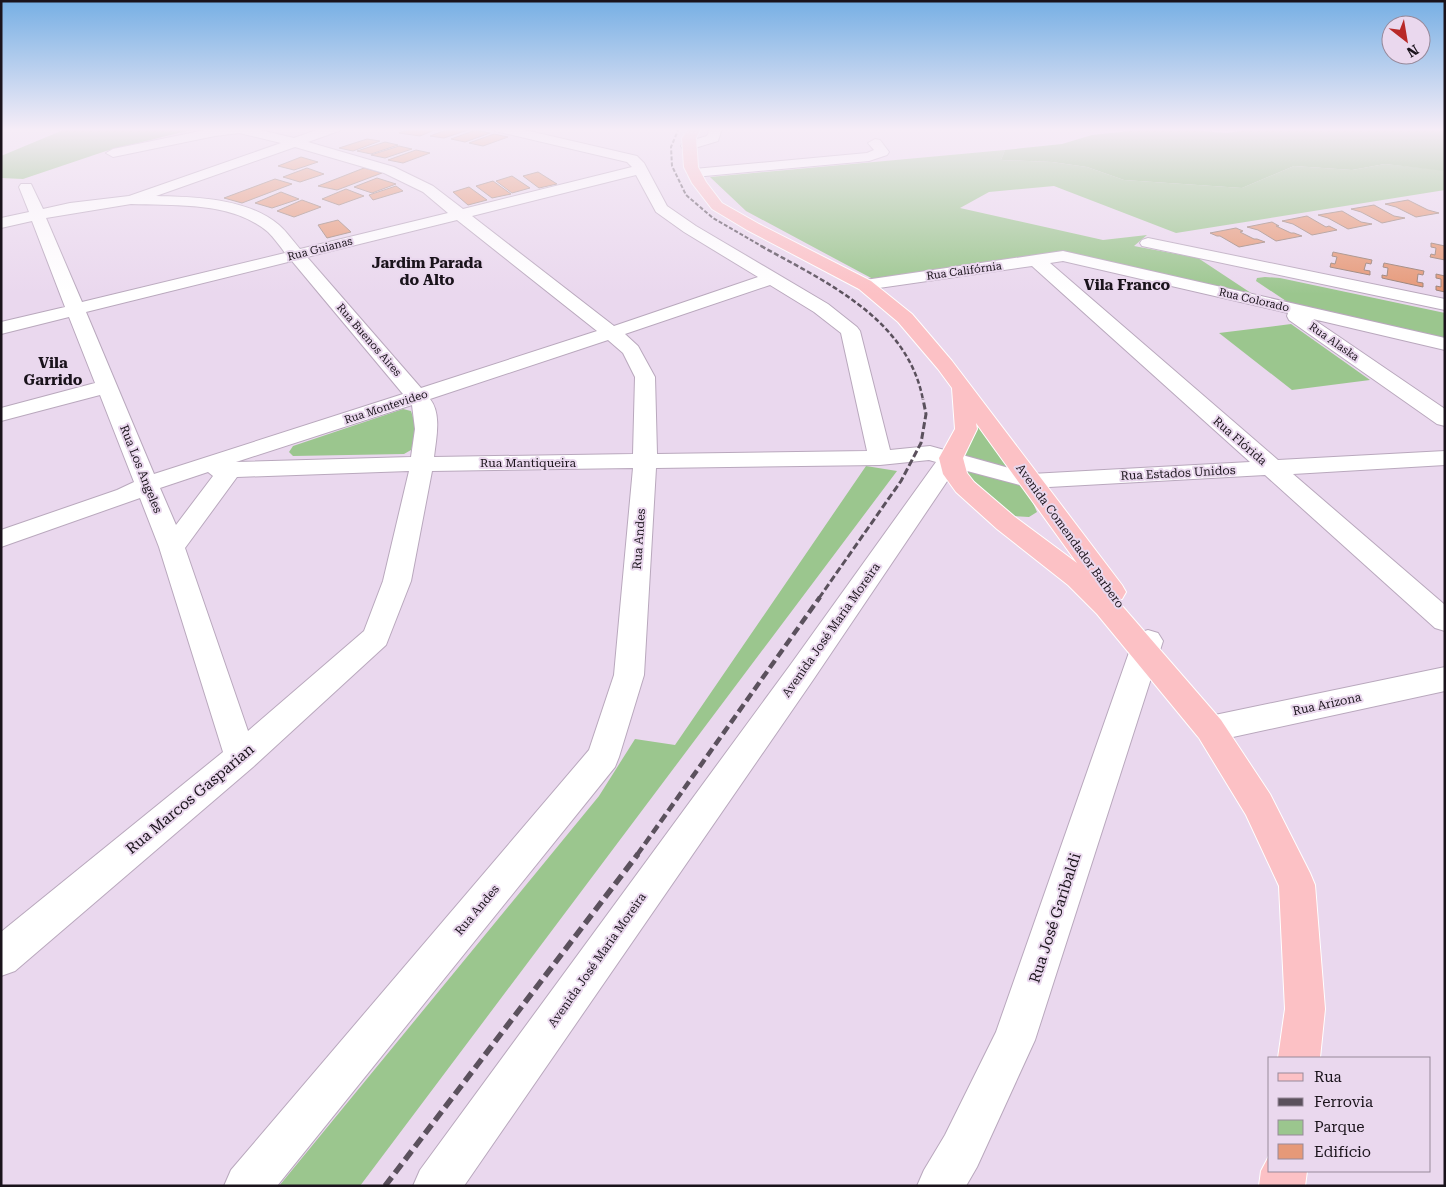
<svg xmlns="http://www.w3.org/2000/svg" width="1446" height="1187" viewBox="0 0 1446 1187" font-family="'Roboto Serif',serif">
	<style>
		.green { fill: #9bc68e }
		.forest { fill: #8dbe7e }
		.building { fill: #e69978; stroke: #998075 }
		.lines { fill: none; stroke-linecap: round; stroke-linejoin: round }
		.minor-casing { stroke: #b9a8bd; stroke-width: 2 }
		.major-casing { stroke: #fff; stroke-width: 2 }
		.minor { fill: #fff; fill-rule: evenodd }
		.major { fill: #fcc1c5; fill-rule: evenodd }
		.rail-far4 { stroke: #5b515d; stroke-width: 2; stroke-dasharray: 4 2; stroke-linecap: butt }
		.rail-far3 { stroke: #5b515d; stroke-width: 2.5; stroke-dasharray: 5 2.5; stroke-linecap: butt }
		.rail-far2 { stroke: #5b515d; stroke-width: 3; stroke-dasharray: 7 3; stroke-linecap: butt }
		.rail-far1 { stroke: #5b515d; stroke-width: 4.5; stroke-dasharray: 9 4.5; stroke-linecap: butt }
		.rail { stroke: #5b515d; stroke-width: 5.5; stroke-dasharray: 11 5.5; stroke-linecap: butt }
		.labels { text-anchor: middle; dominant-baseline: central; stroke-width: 4; stroke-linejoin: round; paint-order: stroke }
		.far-street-label { font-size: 11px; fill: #1a131b; stroke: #ead8ee }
		.street-label { font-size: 12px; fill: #1a131b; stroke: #ead8ee }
		.far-district-label { font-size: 15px; font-weight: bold; fill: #1a131b; stroke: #ead8ee }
		.near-street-label { font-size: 15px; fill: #1a131b; stroke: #ead8ee }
	</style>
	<rect width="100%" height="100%" fill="#ead8ee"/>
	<path class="green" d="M 1005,150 L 1001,160 L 1052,162 L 1087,167 L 1124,180 L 1242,188 L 1294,166 L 1352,170 L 1385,164 L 1443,170 L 1445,171 L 1445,190 L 1176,233 L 1054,186 L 989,192 L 960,208 L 1103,240 L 1147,235 L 1134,246 L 1198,258 L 1254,295 L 1061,251 L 873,279 L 746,211 L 710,177 Z
		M 1265,277 L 1280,278 L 1445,313 L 1445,338 L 1289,303 L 1256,281 L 1257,278 Z
		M 1291,324 L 1370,380 L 1292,390 L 1219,333 Z
		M 974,408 L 1025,485 L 1037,512 L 1029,517 L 1014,516 L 967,475 L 960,462 Z
		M 403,409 L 411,411 L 417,430 L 411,450 L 404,454 L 293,456 L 289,452 L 293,446 Z
		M 866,466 L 897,471 L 360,1186 L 279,1186 L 599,796 L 635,739 L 675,745 Z"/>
	<path class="forest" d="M 68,128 L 199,128 L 106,151 L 23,179 L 1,178 L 1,156 Z
		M 1265,128 L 1445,128 L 1445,171 L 1385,164 L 1352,170 L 1294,166 L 1242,188 L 1124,180 L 1087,167 L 1052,162 L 1001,160 L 1005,150 L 1062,144 L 1092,135 L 1139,130 L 1177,129 L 1226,133 Z"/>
	<path class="building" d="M 414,128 L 439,128 L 420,136 L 399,133 Z
		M 452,128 L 468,130 L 444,138 L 430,136 Z
		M 476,130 L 490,133 L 465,142 L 451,139 Z
		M 494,134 L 508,137 L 483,146 L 469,143 Z
		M 367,139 L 380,141 L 353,151 L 339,148 Z
		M 385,142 L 398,145 L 371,154 L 357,151 Z
		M 399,146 L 412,149 L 385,158 L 371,155 Z
		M 416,150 L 430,153 L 403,163 L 388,160 Z
		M 301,157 L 318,162 L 294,170 L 278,166 Z
		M 307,168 L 324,174 L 300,182 L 283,177 Z
		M 364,168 L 382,173 L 337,190 L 318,186 Z
		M 538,172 L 557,184 L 539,188 L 523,176 Z
		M 512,176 L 530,188 L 512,193 L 496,181 Z
		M 377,178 L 396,184 L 372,193 L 354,187 Z
		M 275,179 L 292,184 L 242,203 L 224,198 Z
		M 493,181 L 511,194 L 492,198 L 476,186 Z
		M 396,186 L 403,191 L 373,200 L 369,195 Z
		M 469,187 L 487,200 L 468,205 L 453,192 Z
		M 346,189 L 364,196 L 339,205 L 322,199 Z
		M 281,192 L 299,199 L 272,208 L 255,203 Z
		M 302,200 L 321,207 L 294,217 L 277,211 Z
		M 1408,200 L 1428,210 L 1439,213 L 1416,217 L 1396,207 L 1385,204 Z
		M 1374,205 L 1394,216 L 1405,218 L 1382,223 L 1361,212 L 1351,209 Z
		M 1342,211 L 1361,222 L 1372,224 L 1348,229 L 1328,218 L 1318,215 Z
		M 1307,216 L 1326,227 L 1329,226 L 1337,230 L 1312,235 L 1293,224 L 1282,221 Z
		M 338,220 L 351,232 L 327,238 L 318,225 Z
		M 1272,222 L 1279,226 L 1276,226 L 1291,233 L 1294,233 L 1302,236 L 1276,241 L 1258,230 L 1247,227 Z
		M 1236,228 L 1243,231 L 1240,232 L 1254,239 L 1257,239 L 1265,242 L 1239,247 L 1220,236 L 1217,236 L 1210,233 Z
		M 1431,243 L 1445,246 L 1445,260 L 1430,257 L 1431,254 L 1435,255 L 1436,248 L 1431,247 Z
		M 1333,252 L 1372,260 L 1371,264 L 1366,263 L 1364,270 L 1370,271 L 1370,275 L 1330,267 L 1331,263 L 1335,264 L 1337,257 L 1332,256 Z
		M 1384,263 L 1424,271 L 1423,275 L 1418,274 L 1417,282 L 1423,283 L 1423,287 L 1382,278 L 1382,275 L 1387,276 L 1388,268 L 1383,267 Z
		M 1436,274 L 1445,276 L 1445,292 L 1436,290 L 1436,286 L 1441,287 L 1441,279 L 1436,278 Z"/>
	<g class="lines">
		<defs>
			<path id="minor" d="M 215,128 L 252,128 L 294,138 L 322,128 L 341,128 L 339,131 L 308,142 L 394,167 L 433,186 L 463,209 L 632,167 L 627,162 L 495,131 L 493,128 L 516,128 L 637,156 L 644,163 L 667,206 L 696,226 L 828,304 L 857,327 L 860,331 L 890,450 L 930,446 L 1031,474 L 1250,462 L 1032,266 L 865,290 L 859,289 L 856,285 L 859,281 L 865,280 L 1063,251 L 1445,338 L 1445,350 L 1313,319 L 1445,409 L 1445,426 L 1437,424 L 1289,320 L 1287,316 L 1288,313 L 1063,261 L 1050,263 L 1278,460 L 1445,451 L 1445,465 L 1293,474 L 1445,605 L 1445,631 L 1435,628 L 1265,475 L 1031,488 L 956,468 L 813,680 L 464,1186 L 413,1186 L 420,1170 L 791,664 L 936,462 L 929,460 L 880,465 L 656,468 L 644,675 L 619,757 L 615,767 L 277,1186 L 224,1186 L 231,1170 L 589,750 L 614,675 L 633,468 L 432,471 L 411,581 L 386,645 L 253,767 L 15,971 L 1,976 L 1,932 L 223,752 L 159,547 L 140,498 L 1,547 L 1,530 L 117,490 L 134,482 L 100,395 L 1,421 L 1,408 L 95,383 L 69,317 L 1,334 L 1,322 L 65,307 L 32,221 L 1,228 L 1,218 L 29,212 L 19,187 L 21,184 L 31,184 L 43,209 L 70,203 L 129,196 L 281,143 L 239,133 L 215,136 L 113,157 L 106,153 L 113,149 ZM 295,147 L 384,173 L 423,192 L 448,213 L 300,249 C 293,241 287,232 279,225 C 247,198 196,197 156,196 ZM 636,175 L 656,212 L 684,232 L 758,277 L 614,326 L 472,216 ZM 131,204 C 175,206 231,201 268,232 C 274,238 280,246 285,253 L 82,302 L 46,218 ZM 457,220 L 597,331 L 421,388 L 307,257 ZM 292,261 L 403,394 L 154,474 L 86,312 ZM 770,285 L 814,312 L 841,333 L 867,451 L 657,454 L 655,377 L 638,346 L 625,334 ZM 608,340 L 623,353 L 635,377 L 633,454 L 434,457 C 436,439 442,414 430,399 ZM 412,405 L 415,429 L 411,457 L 236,462 ZM 409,471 L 383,581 L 364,631 L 248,731 L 185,548 L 237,477 ZM 208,472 L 213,476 L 176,525 L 160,488 Z
				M 710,128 L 722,128 L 718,141 L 688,150 L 683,149 L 681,146 L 683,143 L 707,136 Z
				M 875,139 L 880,140 L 889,152 L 887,155 L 869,161 L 694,177 L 689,176 L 687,173 L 689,170 L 694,169 L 867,153 L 874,150 L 868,143 Z
				M 1148,238 L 1445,299 L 1445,310 L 1142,246 L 1140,243 L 1142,240 Z
				M 1148,630 L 1158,633 L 1163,641 L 1035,1040 L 977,1167 L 966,1186 L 917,1186 L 924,1170 L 945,1135 L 996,1032 L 1133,641 L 1138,633 Z
				M 1445,667 L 1445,691 L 1210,742 L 1199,738 L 1194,729 L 1199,720 L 1210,716 Z"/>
			<path id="major" d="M 689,128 L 701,128 L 696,138 L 698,167 L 706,182 L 722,203 L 759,224 L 871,281 L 912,314 L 952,361 L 1122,585 L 1126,592 L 1122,599 L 1117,600 L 1221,720 L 1270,794 L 1310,873 L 1315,885 L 1325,1009 L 1320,1058 L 1278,1058 L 1285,1009 L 1279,886 L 1246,815 L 1199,738 L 1097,614 L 1068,585 L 997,529 L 956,492 L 943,474 L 939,458 L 955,429 L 952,388 L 938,369 L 898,322 L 859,289 L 747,230 L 712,209 L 692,183 L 684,167 L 682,138 ZM 976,423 L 1077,563 L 1015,517 L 974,482 L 967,473 L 963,458 L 977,429 Z
				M 1270,1154 L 1270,1171 L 1307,1171 L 1305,1186 L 1259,1186 L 1261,1171 Z"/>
		</defs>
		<use href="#minor" class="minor-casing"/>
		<use href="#major" class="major-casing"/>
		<use href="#minor" class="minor"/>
		<use href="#major" class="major"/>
		<path class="rail-far4" d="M 679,128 L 671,147 L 672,166 L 686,195 L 713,218 L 763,247"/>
		<path class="rail-far3" d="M 761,246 C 826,282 908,319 923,400"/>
		<path class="rail-far2" d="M 819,598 L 901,481 L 921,443 L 926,414 L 923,399"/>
		<path class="rail-far1" d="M 637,855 L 820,597"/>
		<path class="rail" d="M 385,1186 L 638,854"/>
	</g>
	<linearGradient id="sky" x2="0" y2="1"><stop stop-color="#76afe4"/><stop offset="0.44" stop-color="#f6edf7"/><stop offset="1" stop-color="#f6edf7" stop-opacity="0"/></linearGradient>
	<rect width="1446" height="294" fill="url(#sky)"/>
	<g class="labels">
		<g class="far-street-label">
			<text transform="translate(320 249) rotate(-14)">Rua Guianas</text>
			<text transform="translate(964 271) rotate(-8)">Rua Califórnia</text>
			<text transform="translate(1254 300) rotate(13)">Rua Colorado</text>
			<text transform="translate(369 340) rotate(49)">Rua Buenos Aires</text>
			<text transform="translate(1334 342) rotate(35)">Rua Alaska</text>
			<text transform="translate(386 407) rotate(-18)">Rua Montevideo</text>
		</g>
		<g class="street-label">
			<text transform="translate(1240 441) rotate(41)">Rua Flórida</text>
			<text x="528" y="463">Rua Mantiqueira</text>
			<text transform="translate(141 469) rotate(68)">Rua Los Angeles</text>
			<text transform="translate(1178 473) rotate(-3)">Rua Estados Unidos</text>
			<text transform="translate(1070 536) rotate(54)">Avenida Comendador Barbero</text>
			<text transform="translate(639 539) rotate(-86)">Rua Andes</text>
			<text transform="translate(831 630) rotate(-55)">Avenida José Maria Moreira</text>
			<text transform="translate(1327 704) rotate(-12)">Rua Arizona</text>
			<text transform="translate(477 910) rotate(-50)">Rua Andes</text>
			<text transform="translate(597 960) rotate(-55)">Avenida José Maria Moreira</text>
		</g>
		<g class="far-district-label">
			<text x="427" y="263">Jardim Parada<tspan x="427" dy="17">do Alto</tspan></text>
			<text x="1127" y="285">Vila Franco</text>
			<text x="53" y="363">Vila<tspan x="53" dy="17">Garrido</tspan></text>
		</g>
		<g class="near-street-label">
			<text transform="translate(190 799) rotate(-40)">Rua Marcos Gasparian</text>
			<text transform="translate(1055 918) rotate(-72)">Rua José Garibaldi</text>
		</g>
	</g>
	<rect width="1446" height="1187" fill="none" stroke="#1a131b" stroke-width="5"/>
	<rect x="1268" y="1057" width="162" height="115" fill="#ead8ee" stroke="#97899a"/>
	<rect x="1278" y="1073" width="25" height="8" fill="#fcc1c5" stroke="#97899a"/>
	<text x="1314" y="1082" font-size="15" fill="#1a131b">Rua</text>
	<rect x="1278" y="1098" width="25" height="8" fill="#5b515d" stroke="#97899a"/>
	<text x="1314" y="1107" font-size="15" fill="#1a131b">Ferrovia</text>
	<rect x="1278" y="1120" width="25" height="15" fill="#9bc68e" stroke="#97899a"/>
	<text x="1314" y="1132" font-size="15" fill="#1a131b">Parque</text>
	<rect x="1278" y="1144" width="25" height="15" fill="#e69978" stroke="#97899a"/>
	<text x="1314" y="1157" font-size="15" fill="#1a131b">Edifício</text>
	<g transform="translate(1406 40) rotate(149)"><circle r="24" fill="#ead8ee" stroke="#97899a"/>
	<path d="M0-4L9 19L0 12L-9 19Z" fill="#b82928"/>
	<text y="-8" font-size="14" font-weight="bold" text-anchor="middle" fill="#1a131b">N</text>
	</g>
</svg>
